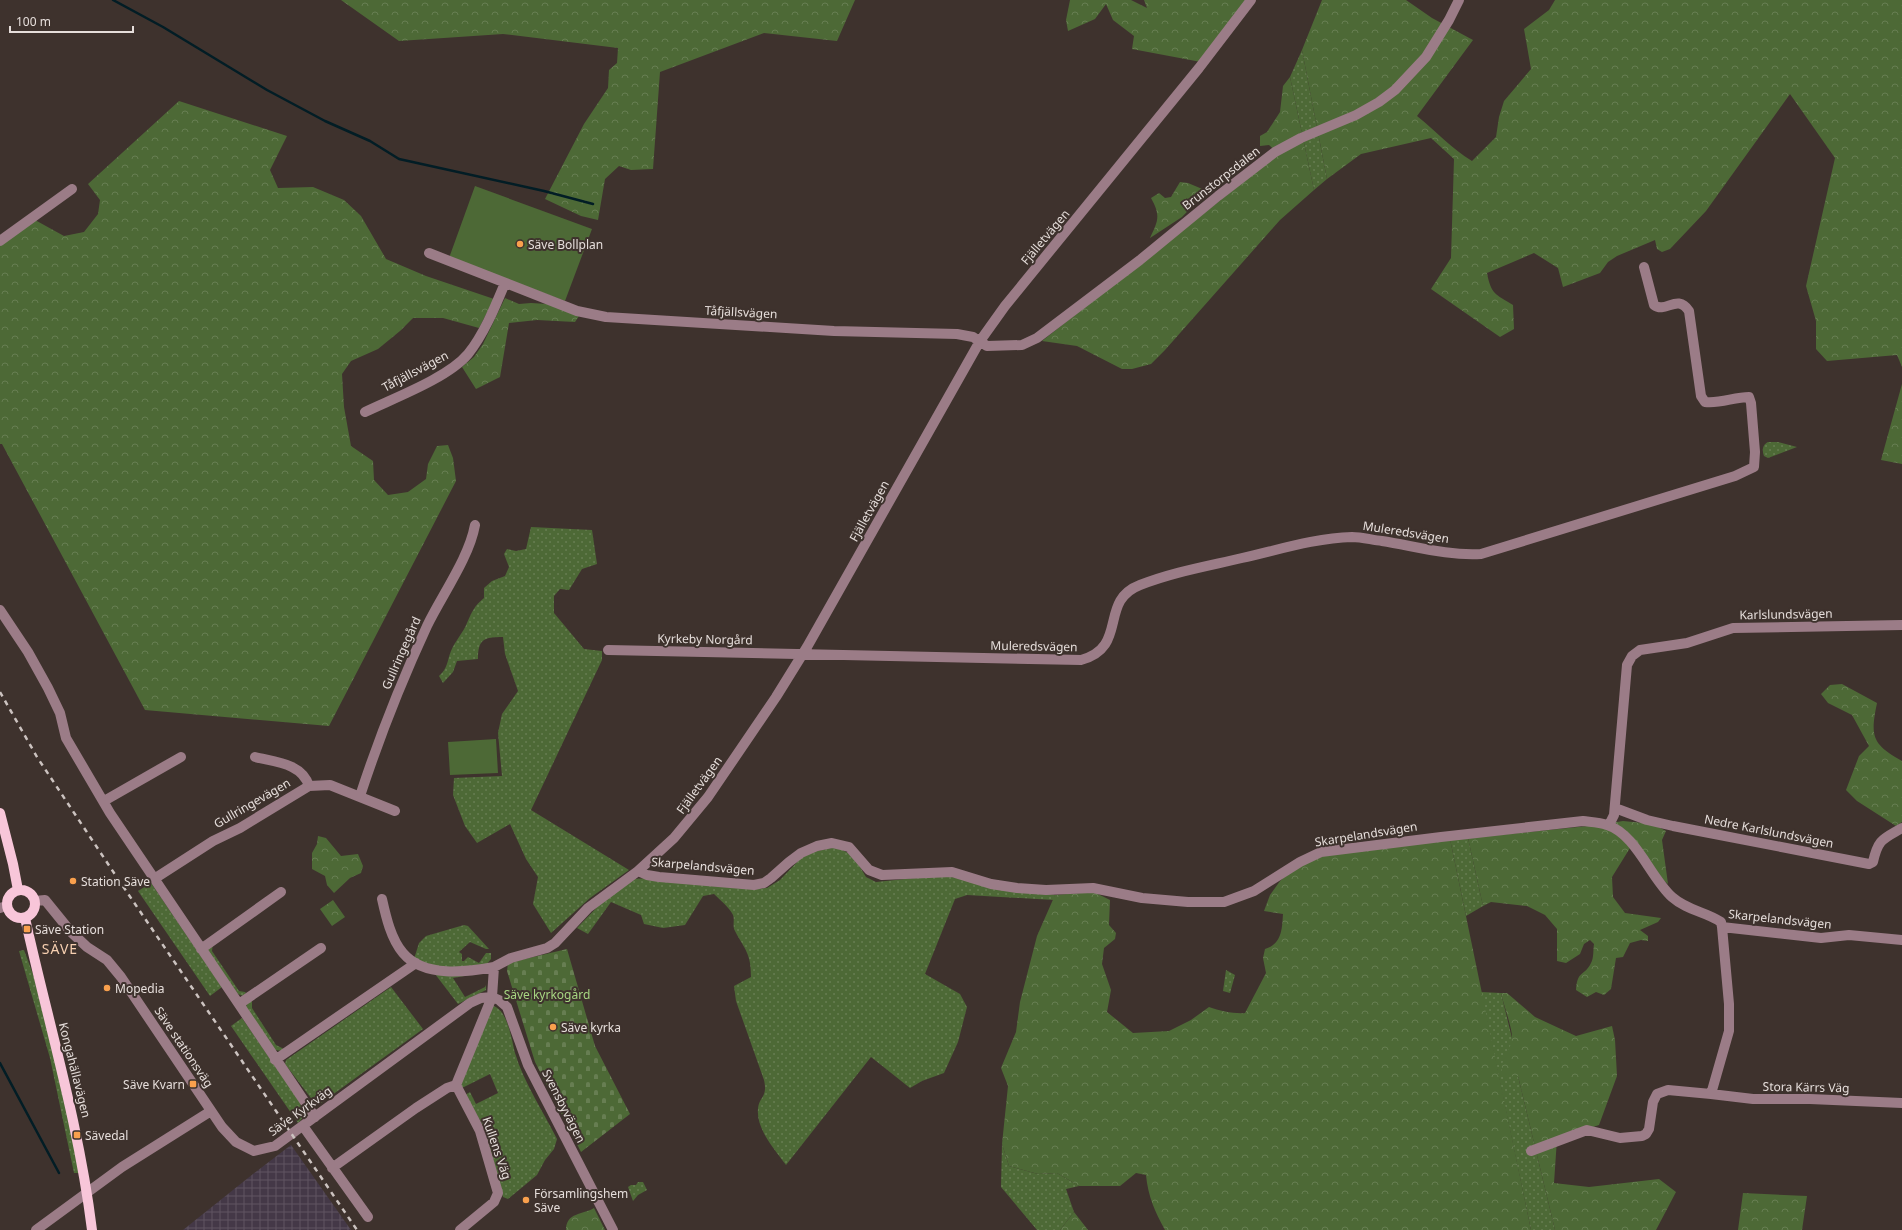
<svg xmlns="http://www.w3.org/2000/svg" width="1902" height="1230" viewBox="0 0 1902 1230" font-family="'Noto Sans',sans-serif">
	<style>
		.industrial { fill: url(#industrial-grid) }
		.grass { fill: url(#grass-dots) }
		.forest { fill: url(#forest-crowns) }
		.cemetery { fill: url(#cemetery-stones) }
		.pitch { fill: #4d6936 }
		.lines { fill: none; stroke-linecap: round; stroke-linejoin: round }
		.stream { stroke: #021d25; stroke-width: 2.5 }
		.minor { stroke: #9b7c87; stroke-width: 10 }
		.major { stroke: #f8c6d9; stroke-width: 10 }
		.rail { stroke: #ccc3c0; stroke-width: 2.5; stroke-dasharray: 5 5; stroke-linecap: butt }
		.poi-dot { fill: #f9a04d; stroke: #3e322d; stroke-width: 1.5 }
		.labels { text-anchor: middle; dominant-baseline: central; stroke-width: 4; stroke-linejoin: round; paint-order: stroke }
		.street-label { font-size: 12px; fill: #e6dedb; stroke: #3e322d }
		.poi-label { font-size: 12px; fill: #e6dedb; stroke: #3e322d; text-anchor: start }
		.park-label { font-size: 12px; fill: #a7d682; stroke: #3e322d }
		.quarter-label { font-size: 14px; letter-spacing: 1px; fill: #f7d0b1; stroke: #3e322d }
	</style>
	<defs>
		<pattern id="industrial-grid" width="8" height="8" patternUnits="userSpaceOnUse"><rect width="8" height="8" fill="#443847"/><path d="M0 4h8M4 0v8" fill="none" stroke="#5f5461"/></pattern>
		<pattern id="grass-dots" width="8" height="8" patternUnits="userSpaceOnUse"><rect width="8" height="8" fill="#4d6936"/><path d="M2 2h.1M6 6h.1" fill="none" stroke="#677e52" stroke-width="1.8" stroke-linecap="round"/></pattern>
		<pattern id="forest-crowns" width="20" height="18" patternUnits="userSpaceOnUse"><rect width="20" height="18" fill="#4d6936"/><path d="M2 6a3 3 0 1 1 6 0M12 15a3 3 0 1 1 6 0" fill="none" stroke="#677e52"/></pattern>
		<pattern id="cemetery-stones" width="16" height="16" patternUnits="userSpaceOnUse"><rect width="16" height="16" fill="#4d6936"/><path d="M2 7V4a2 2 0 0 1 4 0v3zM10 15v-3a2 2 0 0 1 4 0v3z" fill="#677e52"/></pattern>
	</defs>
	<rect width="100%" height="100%" fill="#3e322d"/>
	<path class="industrial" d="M 291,1145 L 351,1230 L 183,1230 L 253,1174 Z"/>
	<path class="grass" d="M 1302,50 L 1327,179 L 1314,190 L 1290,77 Z
		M 1768,442 L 1778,442 L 1797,447 L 1768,458 L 1764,456 C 1762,451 1762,445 1768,442 Z
		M 531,527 L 592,530 L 597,564 L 582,569 L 569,590 L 560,589 L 554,596 L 554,613 L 584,649 L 602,651 L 602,660 L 531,810 L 629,870 L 590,898 L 551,933 L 533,904 L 538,877 L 526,859 L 510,824 L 477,843 L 465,826 L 453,795 L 454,778 L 502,776 L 498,733 L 502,714 L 518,691 L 505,654 L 503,637 C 484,637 478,639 478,659 L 457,661 L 453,672 L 443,683 L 439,676 C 448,668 447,661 451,651 C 455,641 463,633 467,623 C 472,612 474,606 484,598 L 484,588 L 492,581 L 505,576 L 509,567 L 504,554 L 507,549 L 516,551 L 526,549 Z
		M 1468,838 L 1483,906 L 1466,916 L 1450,839 Z
		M 837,847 L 848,853 L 857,862 L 866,877 L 876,882 L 934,876 L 951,877 L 1055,895 L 1054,900 L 967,895 L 955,899 L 925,974 L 960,994 L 967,1007 L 958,1042 L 944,1073 L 922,1081 L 910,1088 L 871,1057 L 786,1165 C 775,1150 756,1129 758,1109 C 759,1096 768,1098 764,1080 L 736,1001 L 734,986 L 751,977 C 751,953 745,950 735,931 C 732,926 735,920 733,915 C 729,907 720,900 714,894 L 703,896 L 685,925 L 663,928 L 644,924 L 641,915 L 611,902 L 588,934 L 577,928 L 608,896 L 635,879 L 647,878 L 749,889 L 767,888 L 780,880 L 801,858 L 812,852 Z
		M 151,883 L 222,987 L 210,996 L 138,891 Z
		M 464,925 L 468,926 L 489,949 L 486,949 L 470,942 L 459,952 L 462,954 L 462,961 L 464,961 L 468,957 L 479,963 L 486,953 L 491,953 L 491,959 L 486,965 L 447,970 L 414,959 L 419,943 L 426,936 Z
		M 213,943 L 212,951 L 239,991 L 245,992 L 246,993 L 243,996 L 238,994 L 208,952 L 208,947 Z
		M 24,950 L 34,977 L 67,1111 L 79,1173 L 74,1173 L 50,1058 L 19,951 Z
		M 1226,970 L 1235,975 L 1230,993 L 1223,991 Z
		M 435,974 L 470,975 L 453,978 L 465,997 L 485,987 L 486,985 L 486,990 L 458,1004 Z
		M 391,987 L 423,1029 L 317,1106 L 285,1064 L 286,1060 Z
		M 1481,992 L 1501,993 L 1512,1038 L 1518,1076 L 1555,1230 L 1531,1230 Z
		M 251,999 L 252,1001 L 252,1008 L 276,1045 L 284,1049 L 282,1051 L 275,1050 L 246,1007 L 248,1001 Z
		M 492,1006 C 507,1007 512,1041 515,1053 C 524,1083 543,1111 557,1139 L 554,1149 L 545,1160 L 537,1175 L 508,1199 L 503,1197 L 484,1127 L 465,1095 L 470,1092 L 476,1104 L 498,1093 L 490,1074 L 462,1088 L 460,1084 Z
		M 242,1018 L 300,1102 C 301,1112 307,1115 298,1123 L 231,1026 Z
		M 1002,1144 L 1009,1166 L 1038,1174 L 1057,1173 L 1079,1186 L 1066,1189 L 1074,1212 L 1060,1230 L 1037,1230 L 1001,1187 Z
		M 638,1182 L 643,1182 L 647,1190 L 638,1195 L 633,1201 L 628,1187 L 631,1185 L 636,1185 Z"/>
	<path class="forest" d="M 341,0 L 855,0 L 837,41 L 764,33 L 660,72 L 653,169 L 631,170 L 619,166 L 605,179 L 598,220 L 581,216 L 545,199 L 584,124 L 608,88 L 609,70 L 617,63 L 618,48 L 503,34 L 399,41 Z
		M 1070,0 L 1131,0 L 1147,8 L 1144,0 L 1246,0 L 1201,62 L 1132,49 L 1134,36 L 1113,20 L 1106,4 L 1095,19 L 1068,31 L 1066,20 Z
		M 1322,0 L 1406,0 L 1432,18 L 1473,40 L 1417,116 C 1436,131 1452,149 1472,161 L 1496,137 L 1499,117 L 1504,101 L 1531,69 L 1524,29 L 1549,10 L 1555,0 L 1902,0 L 1902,367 L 1897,355 L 1827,361 L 1816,349 L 1816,321 L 1806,286 L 1835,158 L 1790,94 L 1706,211 L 1670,249 L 1662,252 L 1657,249 L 1655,240 L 1617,256 L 1608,262 L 1600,273 L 1563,287 L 1558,268 L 1534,253 L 1487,273 C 1491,294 1495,294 1513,305 L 1514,329 L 1500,337 L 1431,289 L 1451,258 L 1454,159 L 1431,138 L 1361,154 L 1327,179 L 1302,50 Z
		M 1290,77 L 1314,190 L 1280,220 L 1165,350 L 1151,364 L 1132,369 L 1122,369 L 1077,346 L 1042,341 L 1279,154 L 1269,145 L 1260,146 L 1260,136 L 1267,132 L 1280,112 L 1283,86 Z
		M 179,101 L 287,136 L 270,170 L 278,188 L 313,187 L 344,200 L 361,216 L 386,259 L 426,276 L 494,299 L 479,328 L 443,318 L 413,318 L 400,331 L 378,349 L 351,361 L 342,374 L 344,407 L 351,446 L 373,461 L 374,480 L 388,495 L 408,492 L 426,479 L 428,464 L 437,446 L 448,445 L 453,458 L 456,481 L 329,726 L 145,710 L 2,444 L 0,444 L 0,246 L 35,220 L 64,236 L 84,232 L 98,214 L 100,200 L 88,184 Z
		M 1180,182 L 1188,183 L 1207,191 L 1182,217 L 1150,238 C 1158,221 1161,216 1151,198 L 1159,193 L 1165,198 L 1171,197 Z
		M 505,298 L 519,304 L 531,303 L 547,304 L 579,316 L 575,322 L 537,320 L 509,323 L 500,377 L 476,389 L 462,367 L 474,357 L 483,344 Z
		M 1902,384 L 1902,464 L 1881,460 Z
		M 1842,684 L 1877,703 C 1870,737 1872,744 1902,761 L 1902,822 L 1896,826 L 1857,801 L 1846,790 L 1859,756 L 1869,746 L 1852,715 L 1828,703 L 1821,694 L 1830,685 Z
		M 1623,821 L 1653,824 L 1666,831 L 1662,840 L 1668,884 L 1662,879 L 1635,840 L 1612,877 L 1613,897 L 1625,913 L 1661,918 L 1658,922 L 1640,930 L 1648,936 L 1648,941 L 1641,940 L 1630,943 L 1623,957 L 1616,958 L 1611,989 L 1604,995 L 1596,992 L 1587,997 L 1576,990 C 1577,970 1585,976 1591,963 C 1594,958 1593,950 1594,944 L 1590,940 L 1584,944 L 1580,954 L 1566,963 L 1557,961 L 1557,929 L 1545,915 L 1527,906 L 1491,902 L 1483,906 L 1468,838 L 1598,825 Z
		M 318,836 L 326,838 L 341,856 L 358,854 L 363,866 L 361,873 L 350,878 L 334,893 L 327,885 L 325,876 L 312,869 L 312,853 L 317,844 Z
		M 1450,839 L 1531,1230 L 1165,1230 C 1155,1212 1148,1196 1146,1175 L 1136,1173 L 1120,1186 L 1079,1186 L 1057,1173 L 1038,1174 L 1009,1166 L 1002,1144 L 1008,1086 L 1001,1068 L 1016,1032 L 1020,1002 L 1037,936 L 1055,895 L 1094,892 L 1110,900 L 1109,925 L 1116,933 L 1115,939 L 1104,948 L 1102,964 L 1111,990 L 1107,1012 L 1133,1033 L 1169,1031 L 1191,1020 L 1209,1007 C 1220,1011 1235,1014 1245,1013 L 1266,973 L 1263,958 L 1265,949 C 1282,944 1282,929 1283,914 L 1264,911 L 1270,895 L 1280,881 L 1295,868 L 1329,853 Z
		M 333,900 L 345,917 L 332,926 L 320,909 Z
		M 1501,993 L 1507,993 L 1535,1017 L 1576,1036 L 1612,1026 L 1615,1040 L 1617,1076 L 1599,1125 L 1557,1139 L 1554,1183 L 1589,1187 L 1659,1179 L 1676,1192 L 1656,1230 L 1555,1230 L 1518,1076 L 1504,1077 C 1496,1064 1510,1053 1512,1039 C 1513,1030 1503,1003 1501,993 Z
		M 1743,1193 L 1807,1196 L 1802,1230 L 1738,1230 Z
		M 594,1208 L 605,1230 L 566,1230 C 566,1212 583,1215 594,1208 Z
		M 1074,1212 L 1088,1230 L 1060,1230 Z"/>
	<path class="cemetery" d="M 567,949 L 595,1046 L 630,1114 L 581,1152 L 535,1062 L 507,971 L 508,963 Z"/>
	<path class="pitch" d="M 475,186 L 592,229 L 565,301 L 449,258 Z
		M 496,739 L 498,773 L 450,775 L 448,742 Z"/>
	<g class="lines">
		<path class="stream" d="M 113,0 L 163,27 L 267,90 L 325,121 L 370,141 L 399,159 L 544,191 L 593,204
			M 0,1063 L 59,1173"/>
		<path class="minor" d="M 0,241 L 72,189
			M 429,253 L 577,311 L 606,317 L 834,331 L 957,334 L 973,337 L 987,346 L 1022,345 L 1037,338 L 1140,260 L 1218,196 L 1275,152 L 1301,138 L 1356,115 L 1379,102 L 1395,90 L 1426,57 L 1449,20 L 1459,0
			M 365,412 C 394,398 448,378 468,354 C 484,334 495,307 505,283
			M 0,610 L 28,652 L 48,688 L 60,713 L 66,738 L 110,813 L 315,1117
			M 608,650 L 1081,660 C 1129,647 1098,601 1140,585 C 1173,572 1208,566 1242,558 C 1278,550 1315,538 1352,537 C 1362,537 1372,540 1382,541 C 1414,546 1448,556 1481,554 L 1735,476 L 1754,467 L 1755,452 L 1751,403 L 1749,397 C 1734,397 1720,404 1705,402 L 1701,396 L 1689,311 C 1677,293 1666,314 1654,305 L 1644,267
			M 255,757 C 275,762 302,763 309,786
			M 360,796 C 379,738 401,682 427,626 C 442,595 469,558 475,525
			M 104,801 L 181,757
			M 1615,808 L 1647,820 L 1673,826 L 1869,864 L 1873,862 C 1878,839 1883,839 1902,828
			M 1609,825 L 1614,815 L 1627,665 L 1632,656 L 1640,650 L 1687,643 L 1733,628 L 1902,625
			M 638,871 L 647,875 L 659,877 L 754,885 L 764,883 L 771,878 L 789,862 L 801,853 L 817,846 L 832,843 L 849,847 L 869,870 L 882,875 L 952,872 L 991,884 L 1017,888 L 1046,890 L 1093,888 L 1142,898 L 1188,902 L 1224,902 L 1254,891 L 1300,862 L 1321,852 L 1441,837 L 1583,821 C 1590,822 1599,822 1607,825 C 1636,834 1650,877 1672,897 C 1688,911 1704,911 1721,922 L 1722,927 L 1821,938 L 1849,935 L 1902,940
			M 154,879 L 213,841 L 240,828 L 309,786 L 330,785 L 395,811
			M 382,899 C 386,917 391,939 403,953 C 424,978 467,972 494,967
			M 35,901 L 45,900 L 71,932 L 87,947 L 107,960 L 121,977 L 222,1127 L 236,1142 L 254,1151 L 275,1146 L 470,1003 L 481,998 L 492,997 L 499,1000 L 507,1007 L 528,1065 L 613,1230
			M 0,908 L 7,906
			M 201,949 L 281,892
			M 239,1004 L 321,948
			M 275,1060 L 416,963
			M 1711,1094 L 1753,1099 L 1810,1099 L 1902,1103
			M 303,1126 L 368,1217
			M 1531,1151 L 1587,1130 L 1620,1138 L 1642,1136 L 1646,1134 L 1649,1129 L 1653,1102 L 1657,1094 L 1668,1090 L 1711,1094 L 1729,1031 L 1729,1004 L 1722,927
			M 332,1168 L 416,1108 L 447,1088 L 456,1085
			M 36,1230 L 122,1167 L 211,1111
			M 460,1230 L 494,1202 L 498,1193 L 480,1131 L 456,1085 L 492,997 L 494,967 L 511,958 L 547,948 L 555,943 L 588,908 L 638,871 L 674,838 L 708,797 L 776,697 L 807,647 L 980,341 L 1005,306 L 1199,68 L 1251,0"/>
		<path class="major" d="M 0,813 L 13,864 L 18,890
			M7 904a14 14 0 1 1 28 0a14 14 0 1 1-28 0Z
			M 25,918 C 48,1022 79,1124 92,1230"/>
		<path class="rail" d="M 0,692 L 37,757 L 118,879 L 357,1230"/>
	</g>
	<g class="poi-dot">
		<circle cx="520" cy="244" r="4"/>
		<circle cx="73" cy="881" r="4"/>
		<rect x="23" y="925" width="8" height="8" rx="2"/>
		<circle cx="107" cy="988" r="4"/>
		<circle cx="553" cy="1027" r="4"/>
		<rect x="189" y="1080" width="8" height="8" rx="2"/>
		<rect x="73" y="1131" width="8" height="8" rx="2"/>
		<circle cx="526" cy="1200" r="4"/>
	</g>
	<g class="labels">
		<g class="street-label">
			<text transform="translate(1221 178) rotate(-38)">Brunstorpsdalen</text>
			<text transform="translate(1045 237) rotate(-50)">Fjälletvägen</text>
			<text transform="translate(741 312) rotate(3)">Tåfjällsvägen</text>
			<text transform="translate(415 371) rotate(-28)">Tåfjällsvägen</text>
			<text transform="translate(869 511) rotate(-61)">Fjälletvägen</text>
			<text transform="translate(1406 532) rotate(9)">Muleredsvägen</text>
			<text transform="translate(1786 614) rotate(-1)">Karlslundsvägen</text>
			<text transform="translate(705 639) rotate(1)">Kyrkeby Norgård</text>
			<text transform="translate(1034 646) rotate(1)">Muleredsvägen</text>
			<text transform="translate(401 653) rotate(-66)">Gullringegård</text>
			<text transform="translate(699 785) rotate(-54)">Fjälletvägen</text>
			<text transform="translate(252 803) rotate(-30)">Gullringevägen</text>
			<text transform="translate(1769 831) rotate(11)">Nedre Karlslundsvägen</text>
			<text transform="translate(1366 834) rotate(-9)">Skarpelandsvägen</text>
			<text transform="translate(703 866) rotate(5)">Skarpelandsvägen</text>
			<text transform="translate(1780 919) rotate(6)">Skarpelandsvägen</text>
			<text transform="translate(184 1047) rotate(56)">Säve stationsväg</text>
			<text transform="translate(75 1070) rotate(76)">Kongahällavägen</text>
			<text transform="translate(1806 1087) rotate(1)">Stora Kärrs Väg</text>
			<text transform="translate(564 1106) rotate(63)">Svensbyvägen</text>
			<text transform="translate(300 1111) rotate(-36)">Säve Kyrkväg</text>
			<text transform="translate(497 1148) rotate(71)">Kullens Väg</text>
		</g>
		<g class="poi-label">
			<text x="528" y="244">Säve Bollplan</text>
			<text x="81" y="881">Station Säve</text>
			<text x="35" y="929">Säve Station</text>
			<text x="115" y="988">Mopedia</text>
			<text x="561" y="1027">Säve kyrka</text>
			<text x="185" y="1084" text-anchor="end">Säve Kvarn</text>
			<text x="85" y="1135">Sävedal</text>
			<text x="534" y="1193">Församlingshem<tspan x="534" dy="14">Säve</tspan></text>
		</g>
		<g class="park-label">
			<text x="547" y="994">Säve kyrkogård</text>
		</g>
		<g class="quarter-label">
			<text x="60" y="948">SÄVE</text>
		</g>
	</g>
	<path d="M10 26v6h123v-6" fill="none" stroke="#e6dedb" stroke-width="2"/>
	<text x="16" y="26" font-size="12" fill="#e6dedb" stroke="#3e322d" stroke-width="3" paint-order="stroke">100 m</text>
</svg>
